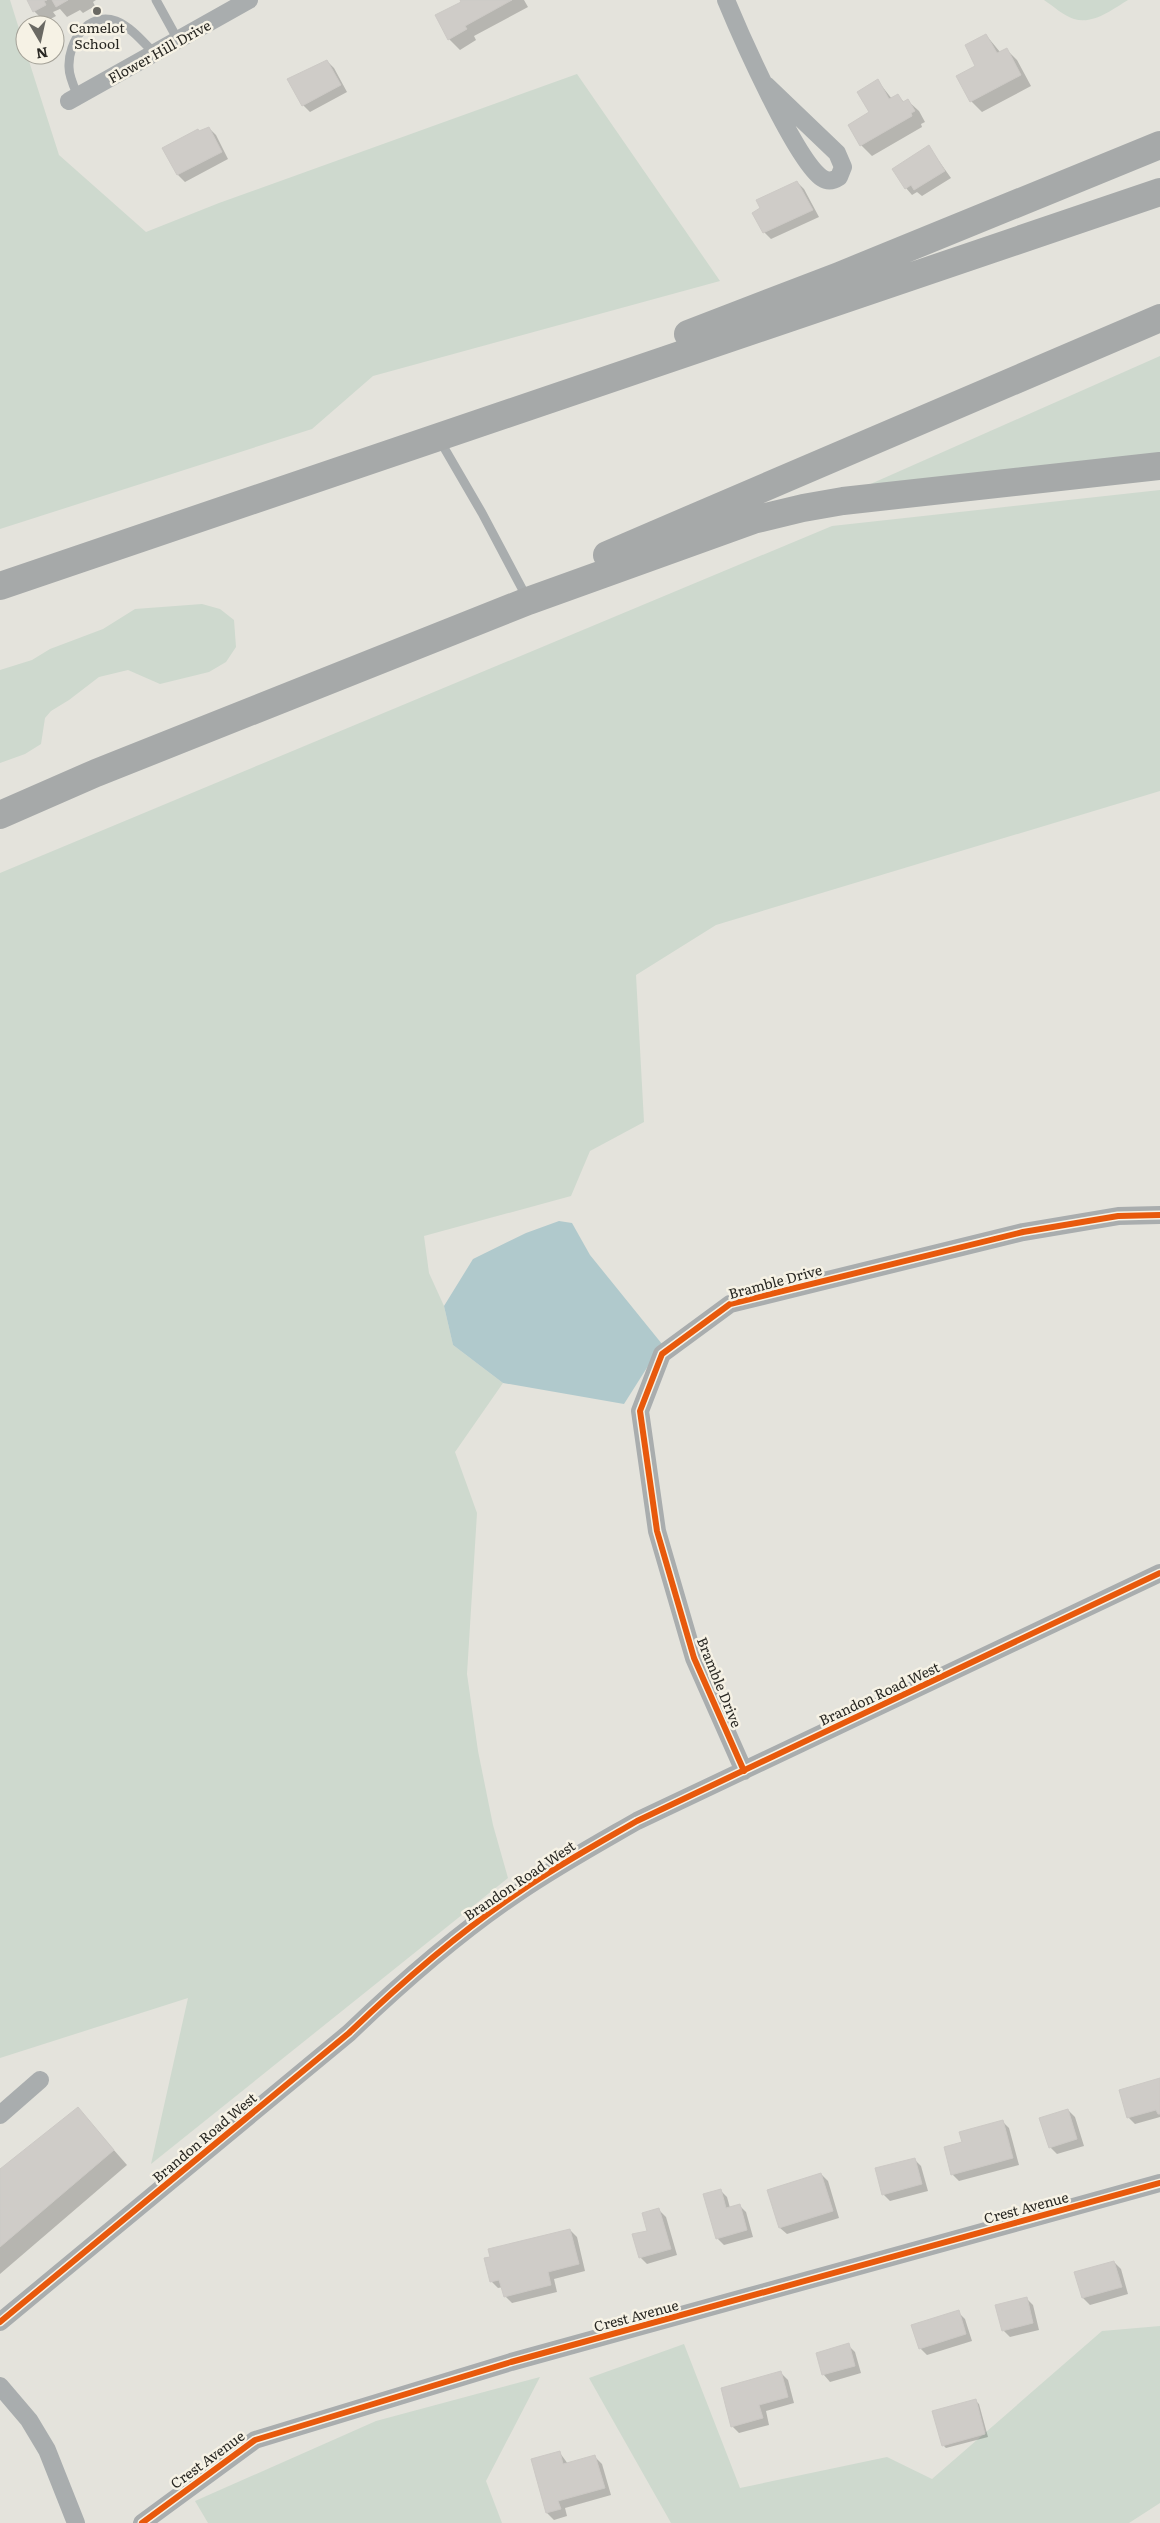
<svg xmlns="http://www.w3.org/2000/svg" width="1160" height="2523" viewBox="0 0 1160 2523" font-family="Literata,serif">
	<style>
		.green { fill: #ced9ce }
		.water { fill: #b0c9cc }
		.shadow { fill: #0003 }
		.building { fill: #cfccc8; stroke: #ccc9c5 }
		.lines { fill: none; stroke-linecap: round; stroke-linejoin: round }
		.service { stroke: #a9adae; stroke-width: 9 }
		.minor { stroke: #a9adae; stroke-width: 18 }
		.motorway { stroke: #a6a9a9; stroke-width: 28 }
		.cycleway-casing { stroke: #f6f2e5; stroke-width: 9 }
		.cycleway { stroke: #e8590c; stroke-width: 6 }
		.poi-dot { fill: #6a6963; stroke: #f6f2e5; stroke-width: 2 }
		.labels { text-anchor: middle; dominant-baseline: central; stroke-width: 5; stroke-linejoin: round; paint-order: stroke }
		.poi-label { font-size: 14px; fill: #282722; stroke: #f6f2e5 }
		.street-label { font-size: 14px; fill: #282722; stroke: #f6f2e5 }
	</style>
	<rect width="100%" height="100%" fill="#e4e3dc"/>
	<path class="green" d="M 0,0 L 10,0 L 25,48 L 25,55 L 27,55 L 59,155 L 146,232 L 219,203 L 577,74 L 720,281 L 373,376 L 312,429 L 0,529 Z
		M 1044,0 L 1128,0 C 1113,9 1093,25 1074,19 C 1064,16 1053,6 1044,0 Z
		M 1160,356 L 1160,454 L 866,486 Z
		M 1160,490 L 1160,791 L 716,925 L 636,975 L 644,1122 L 590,1151 L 571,1196 L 424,1236 L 429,1273 L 444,1306 L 453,1345 L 503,1383 L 455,1452 L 477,1513 L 467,1674 L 478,1751 L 493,1825 L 508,1878 L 151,2164 L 188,1998 L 0,2058 L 0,873 L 832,526 Z
		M 202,604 L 220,609 L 234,620 L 236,647 L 226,662 L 209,672 L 160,684 L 128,670 L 99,677 L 69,700 L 51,711 L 45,718 L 41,744 L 25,754 L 0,763 L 0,670 L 32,660 L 50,649 L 103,629 L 135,609 Z
		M 1160,2326 L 1160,2503 L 1129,2523 L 671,2523 L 589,2378 L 684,2344 L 740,2488 L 887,2457 L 932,2479 L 1102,2331 Z
		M 540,2377 L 486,2481 L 502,2523 L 208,2523 L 195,2501 L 376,2421 Z"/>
	<path class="water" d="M 559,1221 L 572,1223 L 590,1255 L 662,1344 L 624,1404 L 503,1383 L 453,1345 L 444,1306 L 473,1259 L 526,1233 Z"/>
	<path class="shadow" d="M 28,0 L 96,0 L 93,2 L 95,6 L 83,13 L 80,10 L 67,17 L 60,9 L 53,12 L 56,16 L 45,22 L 34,11 Z
		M 461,0 L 524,0 L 528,7 L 474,36 L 476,40 L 460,50 L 449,39 L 462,2 Z
		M 986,35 L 1000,52 L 1006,49 L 1017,60 L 1031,86 L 982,112 L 971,101 L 977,66 Z
		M 327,61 L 334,68 L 347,92 L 310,112 L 303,105 Z
		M 878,81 L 892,99 L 898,96 L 905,103 L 908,101 L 919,111 L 925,122 L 921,124 L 922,127 L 872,156 L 861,145 L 849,125 L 870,113 Z
		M 209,128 L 216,135 L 228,159 L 185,182 L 178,175 L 164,148 Z
		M 929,147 L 951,178 L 922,196 L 917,192 L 912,195 L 906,188 Z
		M 797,182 L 804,189 L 819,217 L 771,239 L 764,232 Z
		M 1160,2079 L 1160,2117 L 1135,2124 L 1128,2117 Z
		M 78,2109 L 127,2165 L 0,2274 L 0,2171 Z
		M 1068,2110 L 1075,2117 L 1084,2146 L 1057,2154 L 1050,2147 Z
		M 1002,2121 L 1009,2128 L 1019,2165 L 959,2181 L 952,2174 L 964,2143 Z
		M 914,2159 L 921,2166 L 928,2191 L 890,2201 L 883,2194 Z
		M 821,2174 L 828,2181 L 839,2218 L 787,2234 L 780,2228 Z
		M 720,2190 L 727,2197 L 730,2208 L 739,2205 L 746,2212 L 753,2237 L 724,2245 L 717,2238 Z
		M 659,2210 L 666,2217 L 677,2255 L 647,2264 L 640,2257 L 648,2232 Z
		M 570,2230 L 577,2237 L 585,2271 L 554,2279 L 557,2292 L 512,2303 L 505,2296 L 503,2287 L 498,2288 L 491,2281 Z
		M 1114,2262 L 1121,2269 L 1128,2294 L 1090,2305 L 1083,2298 L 1076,2273 Z
		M 1026,2298 L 1033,2305 L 1039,2330 L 1010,2337 L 1003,2330 Z
		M 958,2312 L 965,2319 L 972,2341 L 927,2355 L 920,2348 Z
		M 848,2345 L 855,2352 L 861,2373 L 830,2382 L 824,2375 L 818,2354 Z
		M 781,2373 L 788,2380 L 794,2403 L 766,2411 L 769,2425 L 739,2433 L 732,2426 Z
		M 976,2401 L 979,2404 L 988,2437 L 946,2448 L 943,2445 Z
		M 560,2453 L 568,2464 L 595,2457 L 602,2464 L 611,2495 L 565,2508 L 567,2516 L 554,2520 L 547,2513 L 533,2460 Z"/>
	<path class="building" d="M 27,0 L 47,0 L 44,1 L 46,5 L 33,12 Z
		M 52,0 L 68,0 L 56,7 Z
		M 460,0 L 512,0 L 465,26 L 467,29 L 448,40 L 435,15 L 461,2 Z
		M 986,34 L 997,53 L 1007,48 L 1021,75 L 970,102 L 956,76 L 975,66 L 965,45 Z
		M 327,60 L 341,85 L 302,106 L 287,79 Z
		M 878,79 L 889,99 L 898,94 L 903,102 L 908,99 L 915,111 L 911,113 L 912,116 L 860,146 L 848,125 L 869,112 L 857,92 Z
		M 209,127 L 222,152 L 177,175 L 162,148 L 198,129 L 199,131 Z
		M 929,145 L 945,171 L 914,190 L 911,185 L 905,189 L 892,169 Z
		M 797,181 L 813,210 L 763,233 L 752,213 L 760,208 L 756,200 Z
		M 1160,2078 L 1160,2114 L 1158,2114 L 1156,2110 L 1127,2118 L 1119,2090 Z
		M 78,2107 L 114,2150 L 0,2247 L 0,2169 Z
		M 1068,2109 L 1077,2139 L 1049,2148 L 1039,2118 Z
		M 1003,2120 L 1013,2158 L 951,2175 L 944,2147 L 962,2142 L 959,2132 Z
		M 915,2158 L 922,2184 L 882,2195 L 875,2168 Z
		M 821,2173 L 833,2211 L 779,2228 L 767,2190 Z
		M 721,2189 L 726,2208 L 740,2204 L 747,2230 L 716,2239 L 703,2194 Z
		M 659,2208 L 671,2249 L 639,2258 L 632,2234 L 647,2231 L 642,2213 Z
		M 570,2229 L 579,2264 L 548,2272 L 551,2285 L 504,2297 L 499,2280 L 490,2282 L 484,2258 L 490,2257 L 488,2249 Z
		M 1114,2261 L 1122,2287 L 1082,2298 L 1074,2272 Z
		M 1027,2297 L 1033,2323 L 1002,2331 L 995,2305 Z
		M 959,2310 L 966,2334 L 919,2349 L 911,2325 Z
		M 849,2343 L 855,2366 L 822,2375 L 816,2353 Z
		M 781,2371 L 788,2397 L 759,2405 L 763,2418 L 731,2427 L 721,2388 Z
		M 976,2399 L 985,2434 L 942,2446 L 932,2411 Z
		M 560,2451 L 563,2464 L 595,2455 L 605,2488 L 558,2501 L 561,2509 L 546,2513 L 531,2459 Z"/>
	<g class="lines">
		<path class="service" d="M 156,0 L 178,40
			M 78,96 C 74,87 69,77 69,67 C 68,42 88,11 116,21 C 131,27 143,42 154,53
			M 439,439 L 482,513 L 527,598"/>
		<path class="minor" d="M 726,0 C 740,34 796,161 822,178 C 828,182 833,181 839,177 L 843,167 L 837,153 L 766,85
			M 69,101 L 249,0
			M 744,1771 L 694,1658 L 657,1531 L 640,1411 L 662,1354 L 730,1304 L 1023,1232 L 1118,1216 L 1160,1215
			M 0,2115 L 40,2080
			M 0,2322 L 349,2033 C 402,1982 458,1933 519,1892 C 557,1866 597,1844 637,1821 L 1160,1573
			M 0,2386 L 29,2420 L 47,2450 L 76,2523
			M 142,2523 L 255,2440 L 511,2362 L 1160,2183"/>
		<path class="motorway" d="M 688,334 L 839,276 L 1160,145
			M 607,555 L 1160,318
			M 0,586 L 1160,192
			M 0,815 L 96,773 L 528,601 L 753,520 L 803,508 L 843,501 L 1160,466"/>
		<defs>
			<path id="cycleway" d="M 744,1771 L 694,1658 L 657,1531 L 640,1411 L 662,1354 L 730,1304 L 1023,1232 L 1118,1216 L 1160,1215
				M 0,2322 L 349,2033 C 402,1982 458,1933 519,1892 C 557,1866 597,1844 637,1821 L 1160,1573
				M 142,2523 L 255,2440 L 511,2362 L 1160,2183"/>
		</defs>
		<use href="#cycleway" class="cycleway-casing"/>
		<use href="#cycleway" class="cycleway"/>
	</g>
	<circle class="poi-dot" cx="97" cy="11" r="5"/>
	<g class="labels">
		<g class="poi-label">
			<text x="97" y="27">Camelot<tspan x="97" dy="16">School</tspan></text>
		</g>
		<g class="street-label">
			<text transform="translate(159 51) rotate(-29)">Flower Hill Drive</text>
			<text transform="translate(775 1281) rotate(-15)">Bramble Drive</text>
			<text transform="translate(720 1682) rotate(68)">Bramble Drive</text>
			<text transform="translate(879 1693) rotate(-25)">Brandon Road West</text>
			<text transform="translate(519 1880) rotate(-34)">Brandon Road West</text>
			<text transform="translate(204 2137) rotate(-40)">Brandon Road West</text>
			<text transform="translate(1026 2207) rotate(-15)">Crest Avenue</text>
			<text transform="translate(636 2315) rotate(-15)">Crest Avenue</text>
			<text transform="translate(207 2459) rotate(-36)">Crest Avenue</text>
		</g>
	</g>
	<g transform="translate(40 40) rotate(171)"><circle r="24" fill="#f6f2e5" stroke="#a4a197"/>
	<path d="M0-4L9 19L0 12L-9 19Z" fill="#6a6963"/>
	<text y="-8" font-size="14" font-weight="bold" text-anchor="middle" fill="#282722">N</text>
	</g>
</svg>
